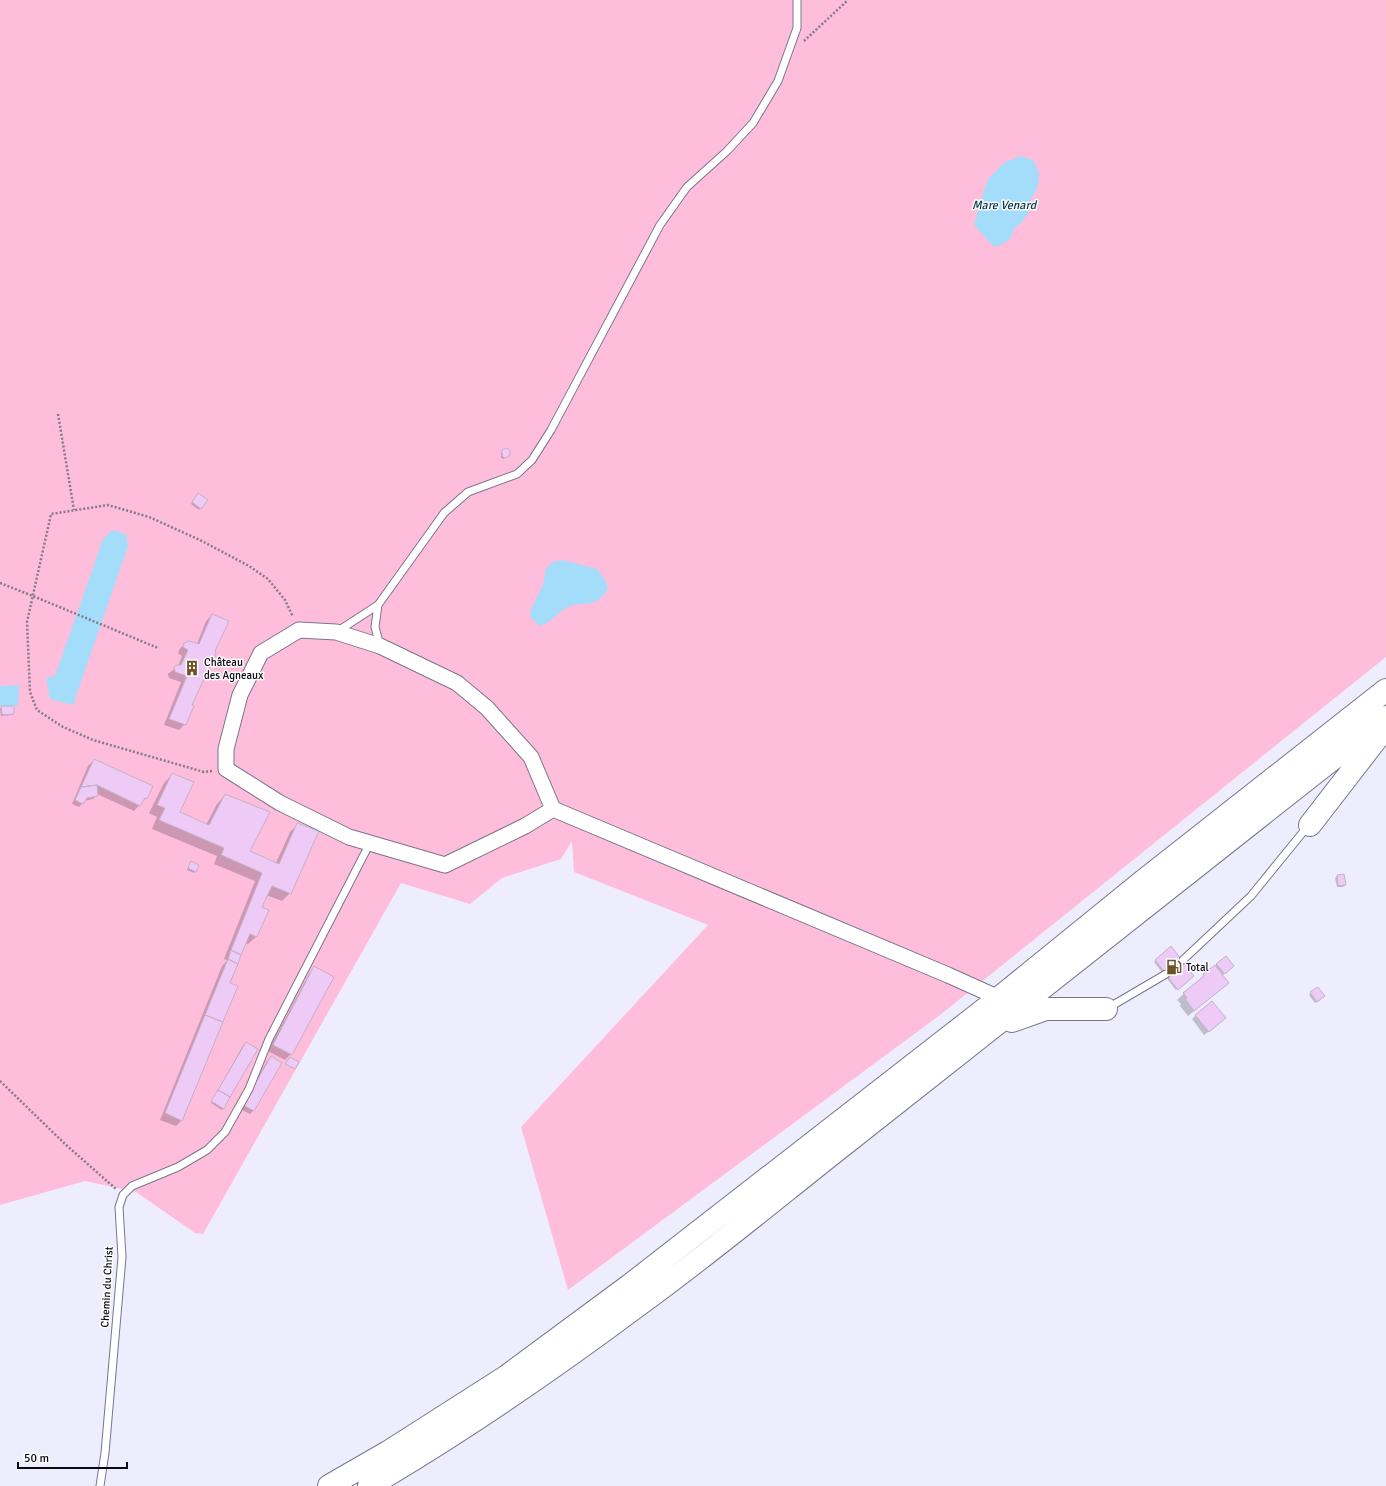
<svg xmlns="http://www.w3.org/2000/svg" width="1386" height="1486" viewBox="0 0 1386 1486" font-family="Signika,sans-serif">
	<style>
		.green { fill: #ffbddc }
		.water { fill: #a4ddfa }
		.shadow { fill: #0003 }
		.building { fill: #eecaf6; stroke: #c3b1c7 }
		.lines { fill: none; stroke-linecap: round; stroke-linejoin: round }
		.service-casing { stroke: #78768d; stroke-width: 9 }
		.minor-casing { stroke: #78768d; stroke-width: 17 }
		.trunk-casing { stroke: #78768d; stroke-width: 24 }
		.path { stroke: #7e7d89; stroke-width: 2.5; stroke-dasharray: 2 2; stroke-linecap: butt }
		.service { stroke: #fff; stroke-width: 7 }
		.minor { stroke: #fff; stroke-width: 15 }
		.trunk { stroke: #fff; stroke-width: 22 }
		.labels { text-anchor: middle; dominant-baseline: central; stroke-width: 3; stroke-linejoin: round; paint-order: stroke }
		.poi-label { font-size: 11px; fill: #0b0a13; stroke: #fcfcfc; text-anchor: start }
		.street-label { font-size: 11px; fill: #0b0a13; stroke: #fcfcfc }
		.water-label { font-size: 12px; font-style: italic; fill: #043549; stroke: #fcfcfc }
	</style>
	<rect width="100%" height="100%" fill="#eeedfd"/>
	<path class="green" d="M 0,0 L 1386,0 L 1386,657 L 940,1015 L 568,1290 L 521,1127 L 708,925 L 574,872 L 572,841 L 561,859 L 502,878 L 470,904 L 401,883 L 203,1234 L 195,1233 L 136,1192 L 85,1181 L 0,1205 Z"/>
	<path class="water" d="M 1021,156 L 1033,160 L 1039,173 L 1038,186 L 1029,203 L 1029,211 L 1023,221 L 1014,229 L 1010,239 L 999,246 L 993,246 L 974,225 L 982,196 L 988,179 L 1005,162 Z
		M 112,530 L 126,534 L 128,546 L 73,705 L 50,699 L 46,678 L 55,676 L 103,539 Z
		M 563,560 L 597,569 L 605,580 L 608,588 C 605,593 603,597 598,600 C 590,605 583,603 574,605 C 560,608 553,622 540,626 L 532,619 L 530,615 L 531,609 L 543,585 L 546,568 L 553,562 Z
		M 19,685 L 18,706 L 0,706 L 0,686 Z"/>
	<path class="shadow" d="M 503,451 L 509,455 L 503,459 L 501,457 L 501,453 Z
		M 197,496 L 200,508 L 199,510 L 191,504 Z
		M 212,615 L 214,651 L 215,653 L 191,705 L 185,724 L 179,730 L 164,725 L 181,682 L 169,678 L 168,674 L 178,666 L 182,656 L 178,653 L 179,650 L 185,643 L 197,644 L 206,621 Z
		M 2,707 L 13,714 L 12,715 L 1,716 L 0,709 Z
		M 94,760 L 146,798 L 134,811 L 97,794 L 93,799 L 84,801 L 79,807 L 72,804 L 88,766 Z
		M 172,775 L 179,813 L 206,825 L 217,804 L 225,795 L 249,852 L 276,863 L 290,832 L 298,824 L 290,893 L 282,901 L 266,895 L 261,907 L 257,936 L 248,944 L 245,943 L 234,961 L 182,1120 L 176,1126 L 160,1120 L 222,966 L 226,962 L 227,960 L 224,959 L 255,881 L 214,864 L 217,856 L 152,829 L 157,817 L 149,813 L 164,783 Z
		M 191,862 L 196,871 L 194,873 L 187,870 Z
		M 1343,875 L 1345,885 L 1343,887 L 1337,887 L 1335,878 L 1337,876 Z
		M 1171,947 L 1193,976 L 1176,990 L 1154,962 Z
		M 1217,964 L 1233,966 L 1222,976 L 1221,989 L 1188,1016 L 1180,1006 L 1181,1004 L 1177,1000 Z
		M 315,968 L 291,1054 L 285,1060 L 268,1051 L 309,974 Z
		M 1317,988 L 1322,998 L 1315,1003 L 1309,995 Z
		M 1196,1015 L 1221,1022 L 1204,1035 L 1192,1019 Z
		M 246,1043 L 223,1108 L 222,1110 L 211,1103 L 242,1047 Z
		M 271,1058 L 254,1110 L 250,1114 L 240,1109 L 267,1061 Z"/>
	<path class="building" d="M 506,448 L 510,450 L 510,455 L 505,458 L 502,456 L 502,450 Z
		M 198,493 L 208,500 L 201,509 L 192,502 Z
		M 212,614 L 229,621 L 215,651 L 216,653 L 192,705 L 194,706 L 186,725 L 169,719 L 187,676 L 175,672 L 174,667 L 177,665 L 181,665 L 188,650 L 183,647 L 184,643 L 189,641 L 199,644 Z
		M 1,706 L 14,706 L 14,714 L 2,715 Z
		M 94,759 L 153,786 L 147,799 L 145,798 L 140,806 L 97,785 L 81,787 Z
		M 172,773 L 194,782 L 180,812 L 209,825 L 225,794 L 270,812 L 250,851 L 279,864 L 297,823 L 319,831 L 291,894 L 272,886 L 262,907 L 269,910 L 257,937 L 250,934 L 241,955 L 231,950 L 262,873 L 221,855 L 224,848 L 159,820 L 165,808 L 157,805 Z
		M 97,785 L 98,796 L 87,798 L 83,804 L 75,800 L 81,787 Z
		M 191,861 L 199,865 L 196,872 L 188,868 Z
		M 1344,874 L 1346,885 L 1338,886 L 1337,875 Z
		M 1171,946 L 1194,976 L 1178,990 L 1155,960 Z
		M 231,950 L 241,955 L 238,964 L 228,959 Z
		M 1226,956 L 1234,966 L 1225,974 L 1216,964 Z
		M 228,959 L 238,964 L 230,983 L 238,986 L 223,1022 L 205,1015 Z
		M 1215,965 L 1229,983 L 1194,1011 L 1185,999 L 1187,998 L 1183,993 L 1204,976 L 1203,974 Z
		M 314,966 L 334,977 L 292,1055 L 273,1045 Z
		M 1318,987 L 1325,996 L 1317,1002 L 1310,992 Z
		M 1212,1001 L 1226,1018 L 1209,1032 L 1195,1015 Z
		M 205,1015 L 223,1022 L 182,1121 L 165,1113 Z
		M 246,1042 L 258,1049 L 230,1097 L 218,1090 Z
		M 271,1056 L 282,1063 L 254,1111 L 243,1105 Z
		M 290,1057 L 299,1062 L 295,1069 L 285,1064 Z
		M 218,1090 L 230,1097 L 224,1109 L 211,1101 Z"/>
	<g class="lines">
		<defs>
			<path id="service" d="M 338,631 L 378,605
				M 380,646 L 375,627 L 378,605 L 444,513 L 468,492 L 517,474 L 532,460 L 551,430 L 660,225 L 687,187 L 727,151 L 753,123 L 778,81 L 797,28 L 797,0
				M 1183,960 L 1251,896 L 1308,826
				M 1108,1008 L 1166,974
				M 100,1486 L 105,1453 L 122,1257 L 119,1207 L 123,1195 L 132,1186 L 178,1167 L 207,1150 L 225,1132 L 249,1089 L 269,1039 L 370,843"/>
			<path id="minor" d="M 553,809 L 525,826 L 445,865 L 349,837 L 280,803 L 226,769 L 226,749 L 240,695 L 261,653 L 299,630 L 336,632 L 380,646 L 457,683 L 487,708 L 531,757 L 553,809 L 948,975 L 999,998"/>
			<path id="trunk" d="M 1310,825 L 1385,728
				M 1012,1021 L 1046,1009 L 1106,1009
				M 329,1486 L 388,1452 L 507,1376 L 630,1285 L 999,998 L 1143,881 L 1386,690
				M 369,1486 C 463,1431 553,1369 640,1304 C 706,1256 769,1204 832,1154 C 1018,1009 1201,862 1386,717"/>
		</defs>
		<use href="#service" class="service-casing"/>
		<use href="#minor" class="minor-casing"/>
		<use href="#trunk" class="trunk-casing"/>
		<path class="path" d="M 804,41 L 848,0
			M 58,414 L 74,510
			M 0,583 L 33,596 L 158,648
			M 212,771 L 204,772 L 93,740 L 63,727 L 37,710 L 30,692 L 27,622 L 51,514 L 108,505 L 149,517 L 200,540 L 249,566 L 268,579 L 285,600 L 293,617
			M 0,1081 L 65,1144 L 116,1189"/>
		<use href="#service" class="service"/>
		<use href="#minor" class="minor"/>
		<use href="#trunk" class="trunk"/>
	</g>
	<defs>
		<symbol id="building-bare" viewBox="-9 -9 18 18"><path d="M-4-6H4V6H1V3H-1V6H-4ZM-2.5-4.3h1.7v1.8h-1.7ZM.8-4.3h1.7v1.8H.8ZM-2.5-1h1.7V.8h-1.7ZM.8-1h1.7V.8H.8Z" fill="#6e5325" stroke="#fcfcfc" stroke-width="2.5" paint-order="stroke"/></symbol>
		<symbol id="fuel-bare" viewBox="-9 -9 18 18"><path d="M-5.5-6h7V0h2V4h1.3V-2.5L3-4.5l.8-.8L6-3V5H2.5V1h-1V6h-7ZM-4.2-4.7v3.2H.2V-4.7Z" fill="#6e5325" stroke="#fcfcfc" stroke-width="2.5" paint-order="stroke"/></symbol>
	</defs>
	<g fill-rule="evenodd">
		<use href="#building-bare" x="181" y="657" width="22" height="22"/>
		<use href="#fuel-bare" x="1163" y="956" width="22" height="22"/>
	</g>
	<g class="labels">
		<g class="poi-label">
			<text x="204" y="662">Château<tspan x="204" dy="13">des Agneaux</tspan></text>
			<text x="1186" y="967">Total</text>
		</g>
		<g class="street-label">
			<text transform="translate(107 1287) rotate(-87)">Chemin du Christ</text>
		</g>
		<g class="water-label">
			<text x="1004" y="205">Mare Venard</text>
		</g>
	</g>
	<path d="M18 1462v6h109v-6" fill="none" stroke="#0b0a13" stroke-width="2"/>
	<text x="24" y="1462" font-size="12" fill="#0b0a13" stroke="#fcfcfc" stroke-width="3" paint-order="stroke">50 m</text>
</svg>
